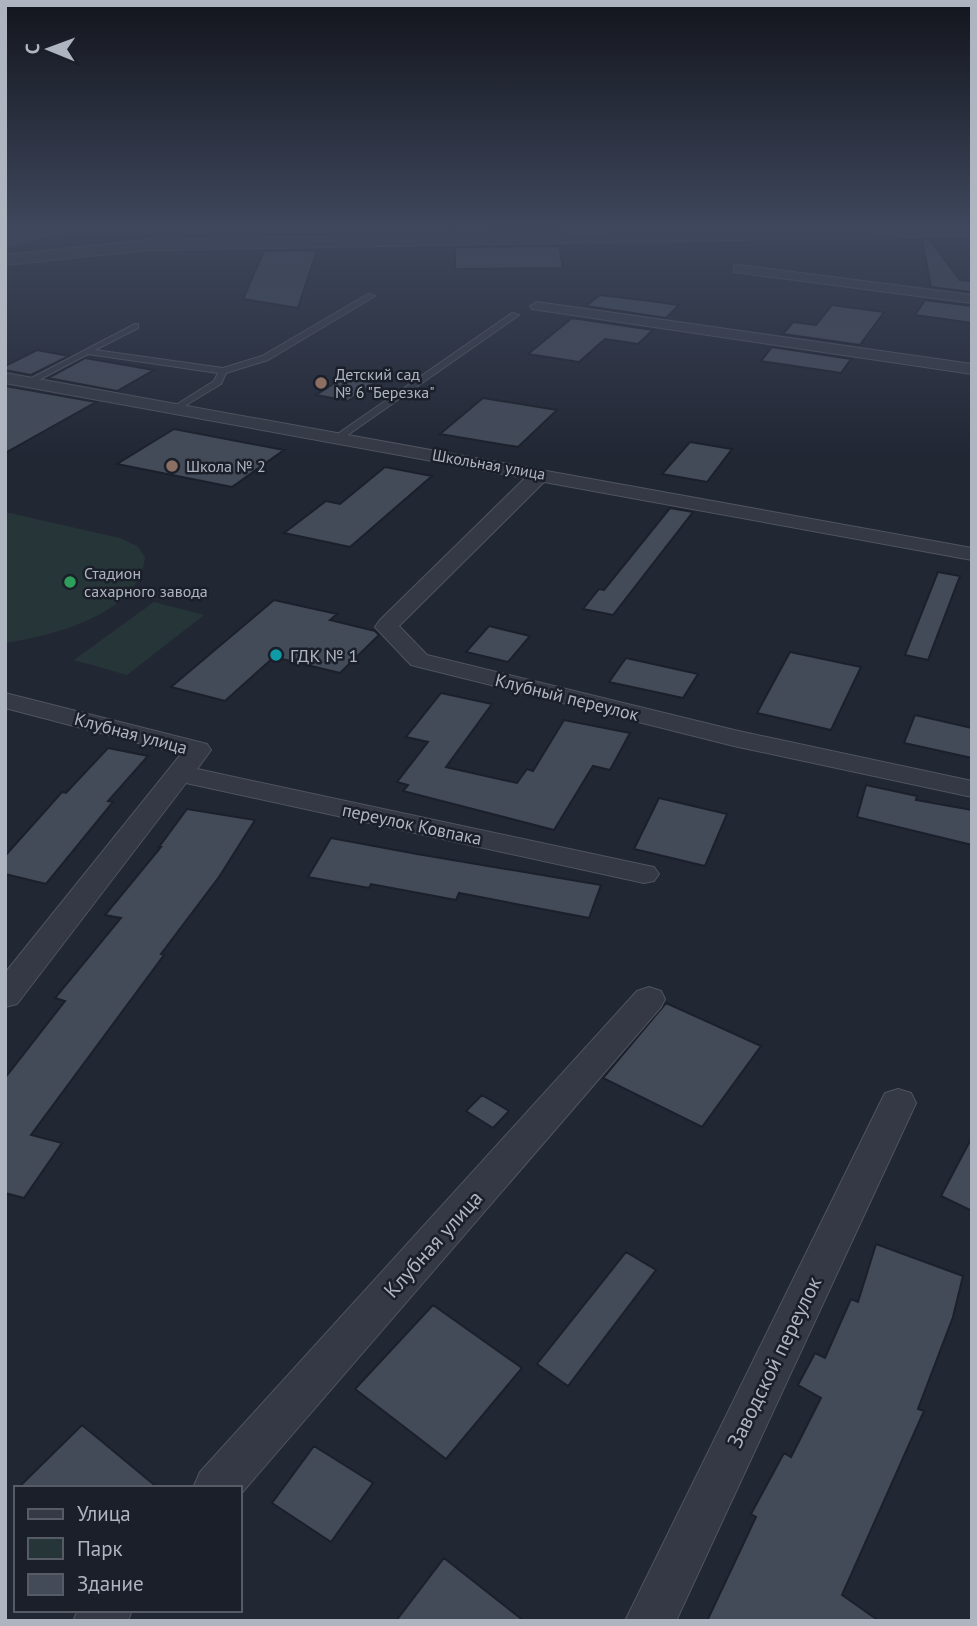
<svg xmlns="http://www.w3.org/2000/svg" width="977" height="1626" viewBox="0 0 977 1626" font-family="'PT Sans',sans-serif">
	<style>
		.green { fill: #263538 }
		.water { fill: #39435c }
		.building { fill: #434a58; stroke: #1c202b; stroke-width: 2 }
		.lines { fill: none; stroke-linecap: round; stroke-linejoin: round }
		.service-casing { stroke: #4f545f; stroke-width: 2 }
		.minor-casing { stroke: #4f545f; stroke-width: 2 }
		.tertiary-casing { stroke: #4f545f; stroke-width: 2 }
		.service { fill: #353945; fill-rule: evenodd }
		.minor { fill: #353945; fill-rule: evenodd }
		.tertiary { fill: #353945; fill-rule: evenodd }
		.education-dot { fill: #8d6e63; stroke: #1a1f29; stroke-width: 2.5 }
		.leisure-dot { fill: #2e9e5b; stroke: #1a1f29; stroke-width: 2.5 }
		.culture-dot { fill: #0f9aa8; stroke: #1a1f29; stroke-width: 2.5 }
		.labels { text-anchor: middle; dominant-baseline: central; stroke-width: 5; stroke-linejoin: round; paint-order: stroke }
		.far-poi-label { font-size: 16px; fill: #afb4c1; stroke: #1a1f29; text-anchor: start }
		.far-street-label { font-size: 16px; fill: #afb4c1; stroke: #1a1f29 }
		.poi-label { font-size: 18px; fill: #afb4c1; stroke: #1a1f29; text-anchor: start }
		.street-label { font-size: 18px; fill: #afb4c1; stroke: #1a1f29 }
		.near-street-label { font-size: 21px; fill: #afb4c1; stroke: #1a1f29 }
	</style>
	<rect width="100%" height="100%" fill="#222734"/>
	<path class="green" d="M 5,512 L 120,538 L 137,546 L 145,557 C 140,614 52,636 5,643 Z
		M 154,602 L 204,615 L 127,675 L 74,660 Z"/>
	<path class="water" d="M 5,228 L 141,228 L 75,230 L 5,248 Z"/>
	<path class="building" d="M 274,228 L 324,228 L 322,235 L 271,235 Z
		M 455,228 L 553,228 L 554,231 L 455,232 Z
		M 922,239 L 929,239 L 960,280 L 972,281 L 972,292 L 931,287 Z
		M 559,246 L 563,268 L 455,269 L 455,247 Z
		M 317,250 L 298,308 L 243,299 L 264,251 Z
		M 600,295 L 650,301 L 679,305 L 666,318 L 586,306 Z
		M 925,300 L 972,306 L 972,323 L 915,315 Z
		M 832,305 L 884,312 L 860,345 L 783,334 L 793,322 L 816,325 Z
		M 572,318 L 653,330 L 638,344 L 605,339 L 579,362 L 528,354 Z
		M 772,347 L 851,359 L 841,373 L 761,361 Z
		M 37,350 L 69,356 L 31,375 L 5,370 L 5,366 Z
		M 85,358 L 154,370 L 117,391 L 48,378 Z
		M 344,377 L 375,383 L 348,401 L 316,395 Z
		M 5,386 L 96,402 L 5,453 Z
		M 483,398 L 557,410 L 518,447 L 440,434 Z
		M 174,429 L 284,450 L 232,487 L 117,464 Z
		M 690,442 L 732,449 L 707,482 L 662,474 Z
		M 385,467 L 432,476 L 350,547 L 284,533 L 326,501 L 340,504 Z
		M 670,508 L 693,512 L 613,615 L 583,609 L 599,589 L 604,590 Z
		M 938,572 L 960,576 L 928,660 L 905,655 Z
		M 274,600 L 337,614 L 330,620 L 375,631 L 379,635 L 340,673 L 274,657 L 225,701 L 171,687 Z
		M 489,626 L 530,636 L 508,662 L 466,652 Z
		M 790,652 L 861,667 L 831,730 L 757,713 Z
		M 626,658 L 698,674 L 683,698 L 609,682 Z
		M 441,693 L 492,704 L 446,767 L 517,783 L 527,769 L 533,771 L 564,720 L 630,733 L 610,770 L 593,766 L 554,830 L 403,791 L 408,785 L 397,782 L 428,742 L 406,737 Z
		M 915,715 L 972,728 L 972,758 L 904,743 Z
		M 108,748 L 148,756 L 108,801 L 113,802 L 46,884 L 5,874 L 5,856 L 62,792 L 66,793 Z
		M 866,785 L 917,796 L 916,800 L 972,810 L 972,845 L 857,817 Z
		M 659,798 L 727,814 L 705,866 L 634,849 Z
		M 187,809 L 255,820 L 219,877 L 161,954 L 164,955 L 31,1135 L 62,1143 L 24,1198 L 5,1193 L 5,1078 L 65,1001 L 55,998 L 121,918 L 105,915 L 161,847 L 159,847 Z
		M 331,838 L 417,854 L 601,885 L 589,918 L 459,893 L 456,900 L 371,884 L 369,888 L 308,877 Z
		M 666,1003 L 761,1046 L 702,1127 L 603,1078 Z
		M 482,1095 L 509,1111 L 493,1128 L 466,1111 Z
		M 972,1137 L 972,1211 L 941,1196 Z
		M 876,1244 L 963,1276 L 953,1317 L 918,1409 L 924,1411 L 842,1595 L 879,1621 L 707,1621 L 756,1517 L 751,1514 L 784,1453 L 791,1457 L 821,1398 L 798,1385 L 815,1353 L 825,1358 L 851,1299 L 858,1302 Z
		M 626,1252 L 656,1270 L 568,1386 L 537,1364 Z
		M 433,1305 L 522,1368 L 446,1459 L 355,1389 Z
		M 82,1425 L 158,1488 L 18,1488 Z
		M 314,1446 L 373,1483 L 331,1542 L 272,1503 Z
		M 444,1558 L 524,1621 L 396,1621 Z"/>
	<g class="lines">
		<defs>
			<path id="service" d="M 368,294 L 375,296 L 268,360 L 226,373 L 221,384 L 178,410 L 171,408 L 214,381 L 218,373 L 88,354 L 31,384 L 24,382 L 135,324 L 138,324 L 138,328 L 95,350 L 223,368 L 262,356 Z
				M 512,313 L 519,315 L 342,439 L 336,439 L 336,435 Z"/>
			<path id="minor" d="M 176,228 L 192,228 L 153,248 L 141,245 Z
				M 739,265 L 972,295 L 972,303 L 734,272 L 734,266 Z
				M 537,302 L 972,364 L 972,374 L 532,309 L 530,306 Z
				M 5,373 L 972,548 L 972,560 L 544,482 L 399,626 L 427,655 L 734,730 L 972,781 L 972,797 L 734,746 L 411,665 L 375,627 L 380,620 L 525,478 L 5,383 Z
				M 5,693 L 207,744 L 211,750 L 197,769 L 644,865 L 654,867 L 659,874 L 654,881 L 644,883 L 186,783 L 17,1004 L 5,1007 L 5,973 L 181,754 L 5,708 Z
				M 649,987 L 661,991 L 665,999 L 661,1007 L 240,1495 L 240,1488 L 193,1488 L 200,1472 L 637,991 Z
				M 898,1089 L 911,1093 L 916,1103 L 676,1621 L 625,1621 L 880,1103 L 885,1093 Z
				M 78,1610 L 132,1610 L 128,1621 L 73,1621 Z"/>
			<path id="tertiary" d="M 888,228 L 972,228 L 972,236 L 148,250 L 5,265 L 5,255 L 148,240 Z"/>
		</defs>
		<use href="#service" class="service-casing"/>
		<use href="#minor" class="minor-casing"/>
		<use href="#tertiary" class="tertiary-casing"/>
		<use href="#service" class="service"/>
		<use href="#minor" class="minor"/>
		<use href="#tertiary" class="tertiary"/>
	</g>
	<linearGradient id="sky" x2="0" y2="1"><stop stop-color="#13151d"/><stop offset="0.5" stop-color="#3e475c"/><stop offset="1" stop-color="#3e475c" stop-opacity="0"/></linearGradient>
	<rect width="977" height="455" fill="url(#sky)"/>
	<g class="education-dot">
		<circle cx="321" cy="383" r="7"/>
		<circle cx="172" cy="466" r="7"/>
	</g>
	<circle class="leisure-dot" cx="70" cy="582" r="7"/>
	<circle class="culture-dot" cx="276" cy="655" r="7"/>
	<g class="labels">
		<g class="far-poi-label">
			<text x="335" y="374">Детский сад<tspan x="335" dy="18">№ 6 "Березка"</tspan></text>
			<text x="186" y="466">Школа № 2</text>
			<text x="84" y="573">Стадион<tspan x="84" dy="18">сахарного завода</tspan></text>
		</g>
		<g class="far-street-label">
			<text transform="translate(489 464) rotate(10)">Школьная улица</text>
		</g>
		<g class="poi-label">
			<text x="290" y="655">ГДК № 1</text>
		</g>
		<g class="street-label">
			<text transform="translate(567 697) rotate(14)">Клубный переулок</text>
			<text transform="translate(131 733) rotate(15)">Клубная улица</text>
			<text transform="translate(412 824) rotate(12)">переулок Ковпака</text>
		</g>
		<g class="near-street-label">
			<text transform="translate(433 1244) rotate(-48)">Клубная улица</text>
			<text transform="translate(774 1362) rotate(-64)">Заводской переулок</text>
		</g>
	</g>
	<rect width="977" height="1626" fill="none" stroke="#afb4c1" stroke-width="14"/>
	<rect x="14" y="1486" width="228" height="126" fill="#1a1f29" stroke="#565b66" stroke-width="2"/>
	<rect x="28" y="1509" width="35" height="10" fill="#353945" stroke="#565b66" stroke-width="2"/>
	<text x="77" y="1521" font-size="21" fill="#afb4c1">Улица</text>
	<rect x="28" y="1538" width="35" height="21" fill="#263538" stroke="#565b66" stroke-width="2"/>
	<text x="77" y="1556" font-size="21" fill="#afb4c1">Парк</text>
	<rect x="28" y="1574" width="35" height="21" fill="#434a58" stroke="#565b66" stroke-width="2"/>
	<text x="77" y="1591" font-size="21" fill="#afb4c1">Здание</text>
	<g transform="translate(49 49) rotate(271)" stroke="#1a1f29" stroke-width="5" paint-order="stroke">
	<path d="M0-5L12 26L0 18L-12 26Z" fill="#afb4c1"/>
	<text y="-10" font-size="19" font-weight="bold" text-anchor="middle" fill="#afb4c1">С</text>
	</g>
</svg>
